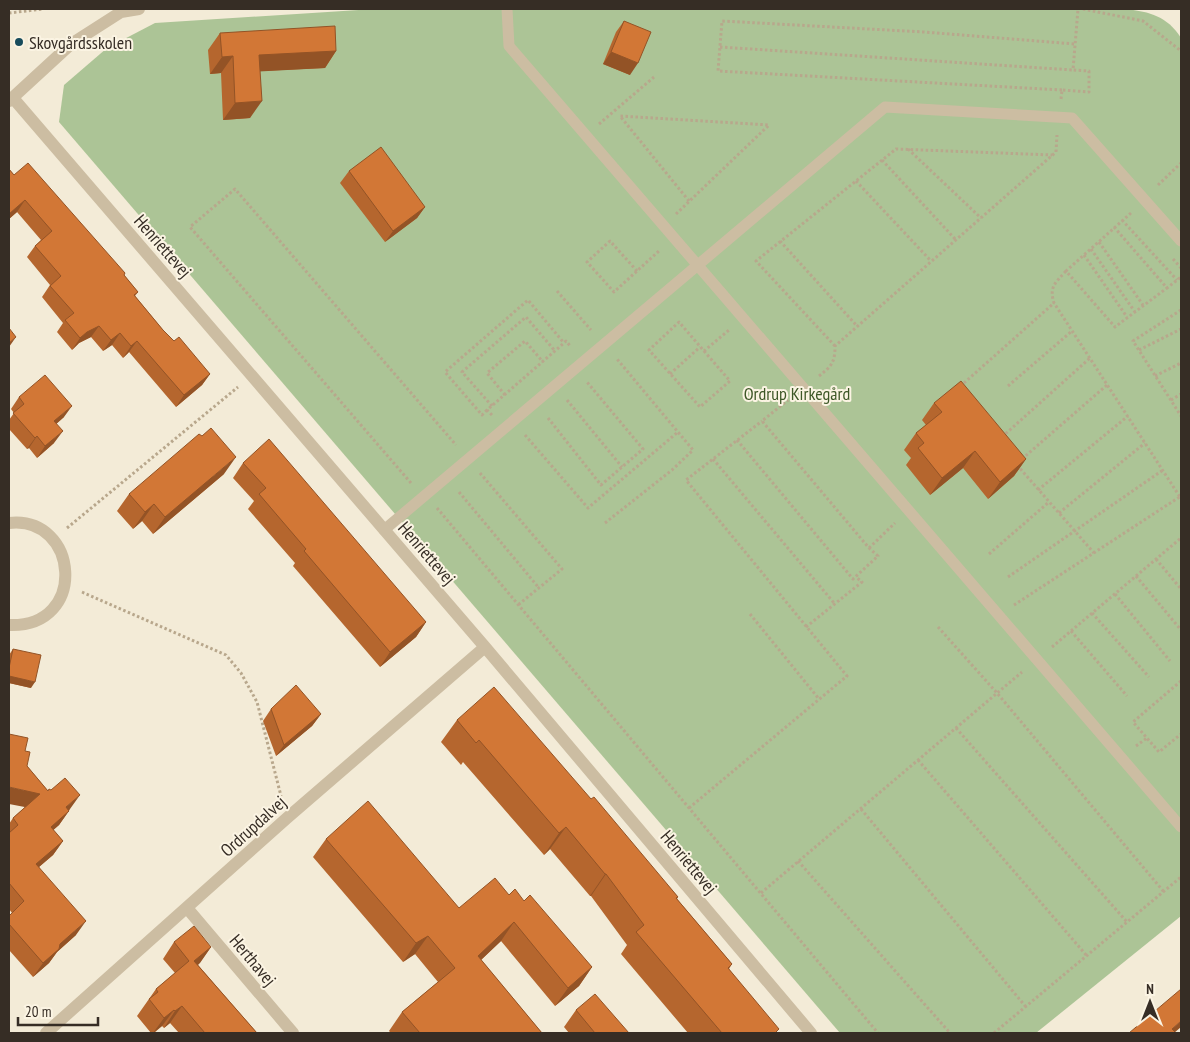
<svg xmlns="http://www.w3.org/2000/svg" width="1190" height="1042" viewBox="0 0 1190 1042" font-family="'PT Sans Narrow',sans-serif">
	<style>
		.green { fill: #acc496 }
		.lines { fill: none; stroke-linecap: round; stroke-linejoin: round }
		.path { stroke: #b8a78c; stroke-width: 3; stroke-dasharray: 2.5 2.5; stroke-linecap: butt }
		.service { stroke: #ccbda2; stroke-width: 11 }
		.minor { stroke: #ccbda2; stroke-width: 12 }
		.wall { fill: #b5662e }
		.shaded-wall { fill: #935326 }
		.building { fill: #d27736; stroke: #935326 }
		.poi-dot { fill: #174b5b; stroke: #fbf4e3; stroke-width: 2 }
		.labels { text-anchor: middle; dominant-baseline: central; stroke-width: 4; stroke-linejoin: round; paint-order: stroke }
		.poi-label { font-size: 18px; fill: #362d25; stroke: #fbf4e3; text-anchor: start }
		.street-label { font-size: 18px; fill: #362d25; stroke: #fbf4e3 }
		.park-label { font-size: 18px; fill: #3d5726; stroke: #fbf4e3 }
	</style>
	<rect width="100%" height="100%" fill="#f3ebd7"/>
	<path class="green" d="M 374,9 L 1126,9 C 1150,12 1167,16 1181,38 L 1181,916 L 1036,1033 L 840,1033 L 59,122 L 64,85 L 107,48 L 155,23 Z"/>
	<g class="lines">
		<path class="path" d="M 1083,9 L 1143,21 L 1181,51
			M 9,13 L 43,9
			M 720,47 L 1073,70
			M 1062,90 L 718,71 L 722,21 L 924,32 L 1075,44
			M 1061,99 L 1062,90 L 1089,92 L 1089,71 L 1073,70 L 1078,9
			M 599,124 L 654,77
			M 908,149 L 981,218
			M 882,160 L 956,240
			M 856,181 L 931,261
			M 1158,185 L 1181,163
			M 1131,213 L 1066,271 L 1115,327 L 1167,288
			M 676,214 L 769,125 L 620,116 L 689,201
			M 1122,220 L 1177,280
			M 1114,227 L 1167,288 L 1181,277
			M 780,241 L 857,326
			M 1099,242 L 1143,305
			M 1091,249 L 1135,312
			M 1084,255 L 1127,317
			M 1173,259 L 1181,268
			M 637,271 L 610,241 L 587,262 L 614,292 L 660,250
			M 1066,271 C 1055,283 1049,287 1054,303 L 1180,497
			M 557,291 L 591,330
			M 1181,310 L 1133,341 L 1181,416
			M 835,346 L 756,261 L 896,149 L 1052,155
			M 1139,350 L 1181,329
			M 704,351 L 730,381 L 700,407 L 649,350 L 679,322 L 704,351 L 729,330
			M 670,374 L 700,347
			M 819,376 C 832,366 835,362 835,346 L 1056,152 L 1057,135
			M 1155,376 L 1181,363
			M 964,383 L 1054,303
			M 1008,386 L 1072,331
			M 505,395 L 487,373 L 525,341 L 543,362
			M 567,400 L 622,467
			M 1171,400 L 1181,394
			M 492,406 L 462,372 L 526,317 L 555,351
			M 487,410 L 482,415 L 445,372 L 528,300 L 564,343
			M 492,415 L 487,410 L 564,343 L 566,341 L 571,347
			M 548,418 L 601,485 L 643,449 L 587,382
			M 525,435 L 588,508 L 678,432
			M 1002,437 L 1090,358
			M 737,440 L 853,579 L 878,556 L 869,548 L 762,421 L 788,400
			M 713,459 L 834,603
			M 1022,459 L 1107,385
			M 1017,465 L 1094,553
			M 480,473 L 562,569 L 518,605
			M 411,483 L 190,227 L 235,189 L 456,445
			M 1038,490 L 1128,416
			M 459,492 L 539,588
			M 437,508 L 878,1033
			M 1059,513 L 1145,443
			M 605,523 L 672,470 L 693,450 L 617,359
			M 67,528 L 238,387
			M 869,548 L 895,523
			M 989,554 L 1049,502
			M 1156,559 L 1181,589
			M 1136,576 L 1181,630
			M 1008,577 L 1163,470
			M 82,592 L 226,655 L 241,673 L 257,702 L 281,796
			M 1115,594 L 1170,661
			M 1014,605 L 1181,496
			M 1092,613 L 1149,677
			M 750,614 L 819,699
			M 806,627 L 862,582 L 856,577
			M 938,627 L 997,693 L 1164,892
			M 1071,631 L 1127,696
			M 1052,647 L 1181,538
			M 1181,681 L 1133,722 L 1159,752 L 1181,734
			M 956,728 L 1127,922
			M 1136,746 L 1147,738
			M 918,760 L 1087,956
			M 689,808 L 847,676 L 686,480 L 762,421
			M 861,809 L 1026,1007
			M 798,861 L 950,1033
			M 761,893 L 1022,672
			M 994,1033 L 1181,877"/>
		<path class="service" d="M 507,9 L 509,46 L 1181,827
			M 384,530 L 885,107 L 1072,118 L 1181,241"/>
		<path class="minor" d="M 13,98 L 485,647 L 811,1033
			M 9,101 L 71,44 L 121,12 L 139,9
			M 9,523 C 79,515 89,628 9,625
			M 187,908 L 293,1033
			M 46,1033 L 287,818 L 485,647"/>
	</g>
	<path class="wall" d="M 624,21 L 630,75 L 603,64 L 616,32 Z
		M 220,33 L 336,51 L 325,68 L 260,71 L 250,118 L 223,120 L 221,73 L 210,74 L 208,50 Z
		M 9,169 L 14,175 L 125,273 L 124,275 L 138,292 L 135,296 L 163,330 L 174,341 L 210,374 L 202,385 L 176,407 L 129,352 L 123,358 L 112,345 L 103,351 L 91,337 L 79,343 L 72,350 L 57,332 L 63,323 L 42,297 L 50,285 L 27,257 L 35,246 L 41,240 L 17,212 L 9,219 Z
		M 349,171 L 425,207 L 417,218 L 385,242 L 340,183 Z
		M 19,397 L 64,417 L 56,424 L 54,443 L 37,458 L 29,448 L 27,449 L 9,429 L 9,420 L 14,413 L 11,409 Z
		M 934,403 L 1026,459 L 1014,476 L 988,499 L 963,468 L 930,495 L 906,465 L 911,458 L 904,450 L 916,433 L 926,425 L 922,420 Z
		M 243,463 L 426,622 L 416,637 L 380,667 L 293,566 L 295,563 L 248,509 L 254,501 L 233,478 Z
		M 224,474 L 153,534 L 142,521 L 133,529 L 117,511 L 129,494 Z
		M 13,649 L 31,688 L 9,683 L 9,655 Z
		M 271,709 L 321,714 L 312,726 L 276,756 L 263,721 Z
		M 457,720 L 591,799 L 678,897 L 677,899 L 732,964 L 729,969 L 776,1033 L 688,1033 L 621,954 L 627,945 L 591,896 L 590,896 L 550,849 L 544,855 L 463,762 L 461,765 L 441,742 Z
		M 25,751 L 27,766 L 48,791 L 70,809 L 59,825 L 53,830 L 63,841 L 53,855 L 39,867 L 76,935 L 57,952 L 49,963 L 33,977 L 9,950 L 9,916 L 12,913 L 9,909 L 9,824 L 13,818 L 25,807 Z
		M 326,839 L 459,908 L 509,895 L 524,901 L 592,967 L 579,986 L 555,1006 L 501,941 L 481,960 L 542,1033 L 391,1033 L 389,1031 L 402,1012 L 438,982 L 415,954 L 403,962 L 313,857 Z
		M 174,942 L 211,947 L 198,965 L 257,1033 L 179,1033 L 170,1023 L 164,1028 L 162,1026 L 154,1033 L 151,1033 L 137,1016 L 156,989 L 175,973 L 163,959 Z
		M 576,1010 L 629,1033 L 569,1033 L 564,1027 Z"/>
	<path class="shaded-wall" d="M 336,51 L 325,68 L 247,72 L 259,55 Z
		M 611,52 L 638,63 L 630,75 L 603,64 Z
		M 233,56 L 221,73 L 210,74 L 222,57 Z
		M 262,101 L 250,118 L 223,120 L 235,103 Z
		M 25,200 L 17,212 L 9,219 L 9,214 Z
		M 425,207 L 417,218 L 385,242 L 393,231 Z
		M 99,326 L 91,337 L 79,343 L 72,350 L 80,338 L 87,332 Z
		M 120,333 L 112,345 L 103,351 L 111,340 Z
		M 16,337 L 9,347 L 9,343 Z
		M 137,341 L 129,352 L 123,358 L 131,346 Z
		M 210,374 L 202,385 L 176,407 L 184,395 Z
		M 72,406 L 64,417 L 46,433 L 54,421 Z
		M 63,431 L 54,443 L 37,458 L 45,446 Z
		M 37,436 L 29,448 L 27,449 L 35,438 Z
		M 975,451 L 963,468 L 930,495 L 942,478 Z
		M 236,457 L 224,474 L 153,534 L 165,517 Z
		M 1026,459 L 1014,476 L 988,499 L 1000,482 Z
		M 154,504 L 142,521 L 133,529 L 145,512 Z
		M 426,622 L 416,637 L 380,667 L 390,652 Z
		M 9,676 L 35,682 L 31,688 L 9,683 Z
		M 321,714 L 312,726 L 276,756 L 284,745 Z
		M 9,787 L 40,794 L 30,808 L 9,804 Z
		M 80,795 L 70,809 L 56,821 L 66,807 Z
		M 69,811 L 59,825 L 41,841 L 51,827 Z
		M 566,827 L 550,849 L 544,855 L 559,833 Z
		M 63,841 L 53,855 L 26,878 L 36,864 Z
		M 606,874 L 591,896 L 590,896 L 605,874 Z
		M 86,921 L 76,935 L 57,952 L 49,963 L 33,977 L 43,963 L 60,944 Z
		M 514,922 L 501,941 L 465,975 L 478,956 Z
		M 428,936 L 415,954 L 403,962 L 416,943 Z
		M 211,947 L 200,963 L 183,977 L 194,961 Z
		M 592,967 L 579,986 L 555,1006 L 568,988 Z
		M 182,1006 L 170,1023 L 164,1028 L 175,1011 Z
		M 174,1010 L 162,1026 L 153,1033 L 164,1018 Z
		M 1181,1021 L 1181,1027 L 1174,1033 L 1172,1029 Z"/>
	<path class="building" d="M 624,21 L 651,32 L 638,63 L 611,52 Z
		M 335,26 L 336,51 L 259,55 L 262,101 L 235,103 L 233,56 L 222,57 L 220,33 Z
		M 381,147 L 425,207 L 393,231 L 349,171 Z
		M 28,163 L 125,273 L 124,275 L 138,292 L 134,295 L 163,330 L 174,341 L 179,337 L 210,374 L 184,395 L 137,341 L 131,346 L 120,333 L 111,340 L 99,326 L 87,332 L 80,338 L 65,320 L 74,313 L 50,286 L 61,276 L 35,246 L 52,231 L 25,200 L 9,214 L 9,169 L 14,175 Z
		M 9,328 L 16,337 L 9,343 Z
		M 45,375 L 72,406 L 54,421 L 63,431 L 45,446 L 37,436 L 35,438 L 13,413 L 24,404 L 19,397 Z
		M 961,381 L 1026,459 L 1000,482 L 975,451 L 942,478 L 918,448 L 924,443 L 916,433 L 942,412 L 934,403 Z
		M 211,428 L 236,457 L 165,517 L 154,504 L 145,512 L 129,494 L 199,434 L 202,436 Z
		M 269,439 L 426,622 L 390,652 L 304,551 L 306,549 L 259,494 L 266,488 L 243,463 Z
		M 13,649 L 41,655 L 35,682 L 9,676 L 9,668 Z
		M 296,685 L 321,714 L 284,745 L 271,709 Z
		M 494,687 L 591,799 L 594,797 L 678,897 L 676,898 L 732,964 L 728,968 L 779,1029 L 776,1032 L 776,1033 L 722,1033 L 636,932 L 644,925 L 606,874 L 605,874 L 566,827 L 559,833 L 479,740 L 476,743 L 457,720 Z
		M 9,734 L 28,738 L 25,751 L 30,752 L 27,766 L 48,791 L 49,789 L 51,790 L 65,778 L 80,795 L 66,807 L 69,811 L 51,827 L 63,841 L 36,864 L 86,921 L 60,944 L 59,949 L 43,963 L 9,924 L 9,916 L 24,901 L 9,883 L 9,833 L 18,825 L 13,818 L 40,794 L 9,787 Z
		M 368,801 L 459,908 L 495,878 L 509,895 L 515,889 L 524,901 L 530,895 L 592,967 L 568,988 L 514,922 L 478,956 L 542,1033 L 420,1033 L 402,1012 L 455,968 L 428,936 L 416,943 L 326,839 Z
		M 194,926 L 211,947 L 194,961 L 257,1033 L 205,1033 L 182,1006 L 175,1011 L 174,1010 L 164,1018 L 149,999 L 158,992 L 156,989 L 189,961 L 174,942 Z
		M 1181,989 L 1181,1021 L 1172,1029 L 1176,1033 L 1129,1033 Z
		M 595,994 L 629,1033 L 595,1033 L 576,1010 Z"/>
	<circle class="poi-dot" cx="19" cy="42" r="5"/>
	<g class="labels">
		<g class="poi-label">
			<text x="29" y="42">Skovgårdsskolen</text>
		</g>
		<g class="street-label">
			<text transform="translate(163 246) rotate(49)">Henriettevej</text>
			<text transform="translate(427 553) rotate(49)">Henriettevej</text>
			<text transform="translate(253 826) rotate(-42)">Ordrupdalvej</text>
			<text transform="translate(689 862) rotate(50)">Henriettevej</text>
			<text transform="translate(253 960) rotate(50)">Herthavej</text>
		</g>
		<g class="park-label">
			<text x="797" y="393">Ordrup Kirkegård</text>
		</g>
	</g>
	<rect width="1190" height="1042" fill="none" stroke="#362d25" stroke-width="20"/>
	<g transform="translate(1150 1002)" stroke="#fbf4e3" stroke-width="4" paint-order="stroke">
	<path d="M0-4L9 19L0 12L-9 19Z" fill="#362d25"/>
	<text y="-8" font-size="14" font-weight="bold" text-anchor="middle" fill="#362d25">N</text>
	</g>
	<path d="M18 1017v8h80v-8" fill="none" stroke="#362d25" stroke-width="2.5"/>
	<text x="25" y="1017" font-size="15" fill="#362d25" stroke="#fbf4e3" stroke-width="4" paint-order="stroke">20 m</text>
</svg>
